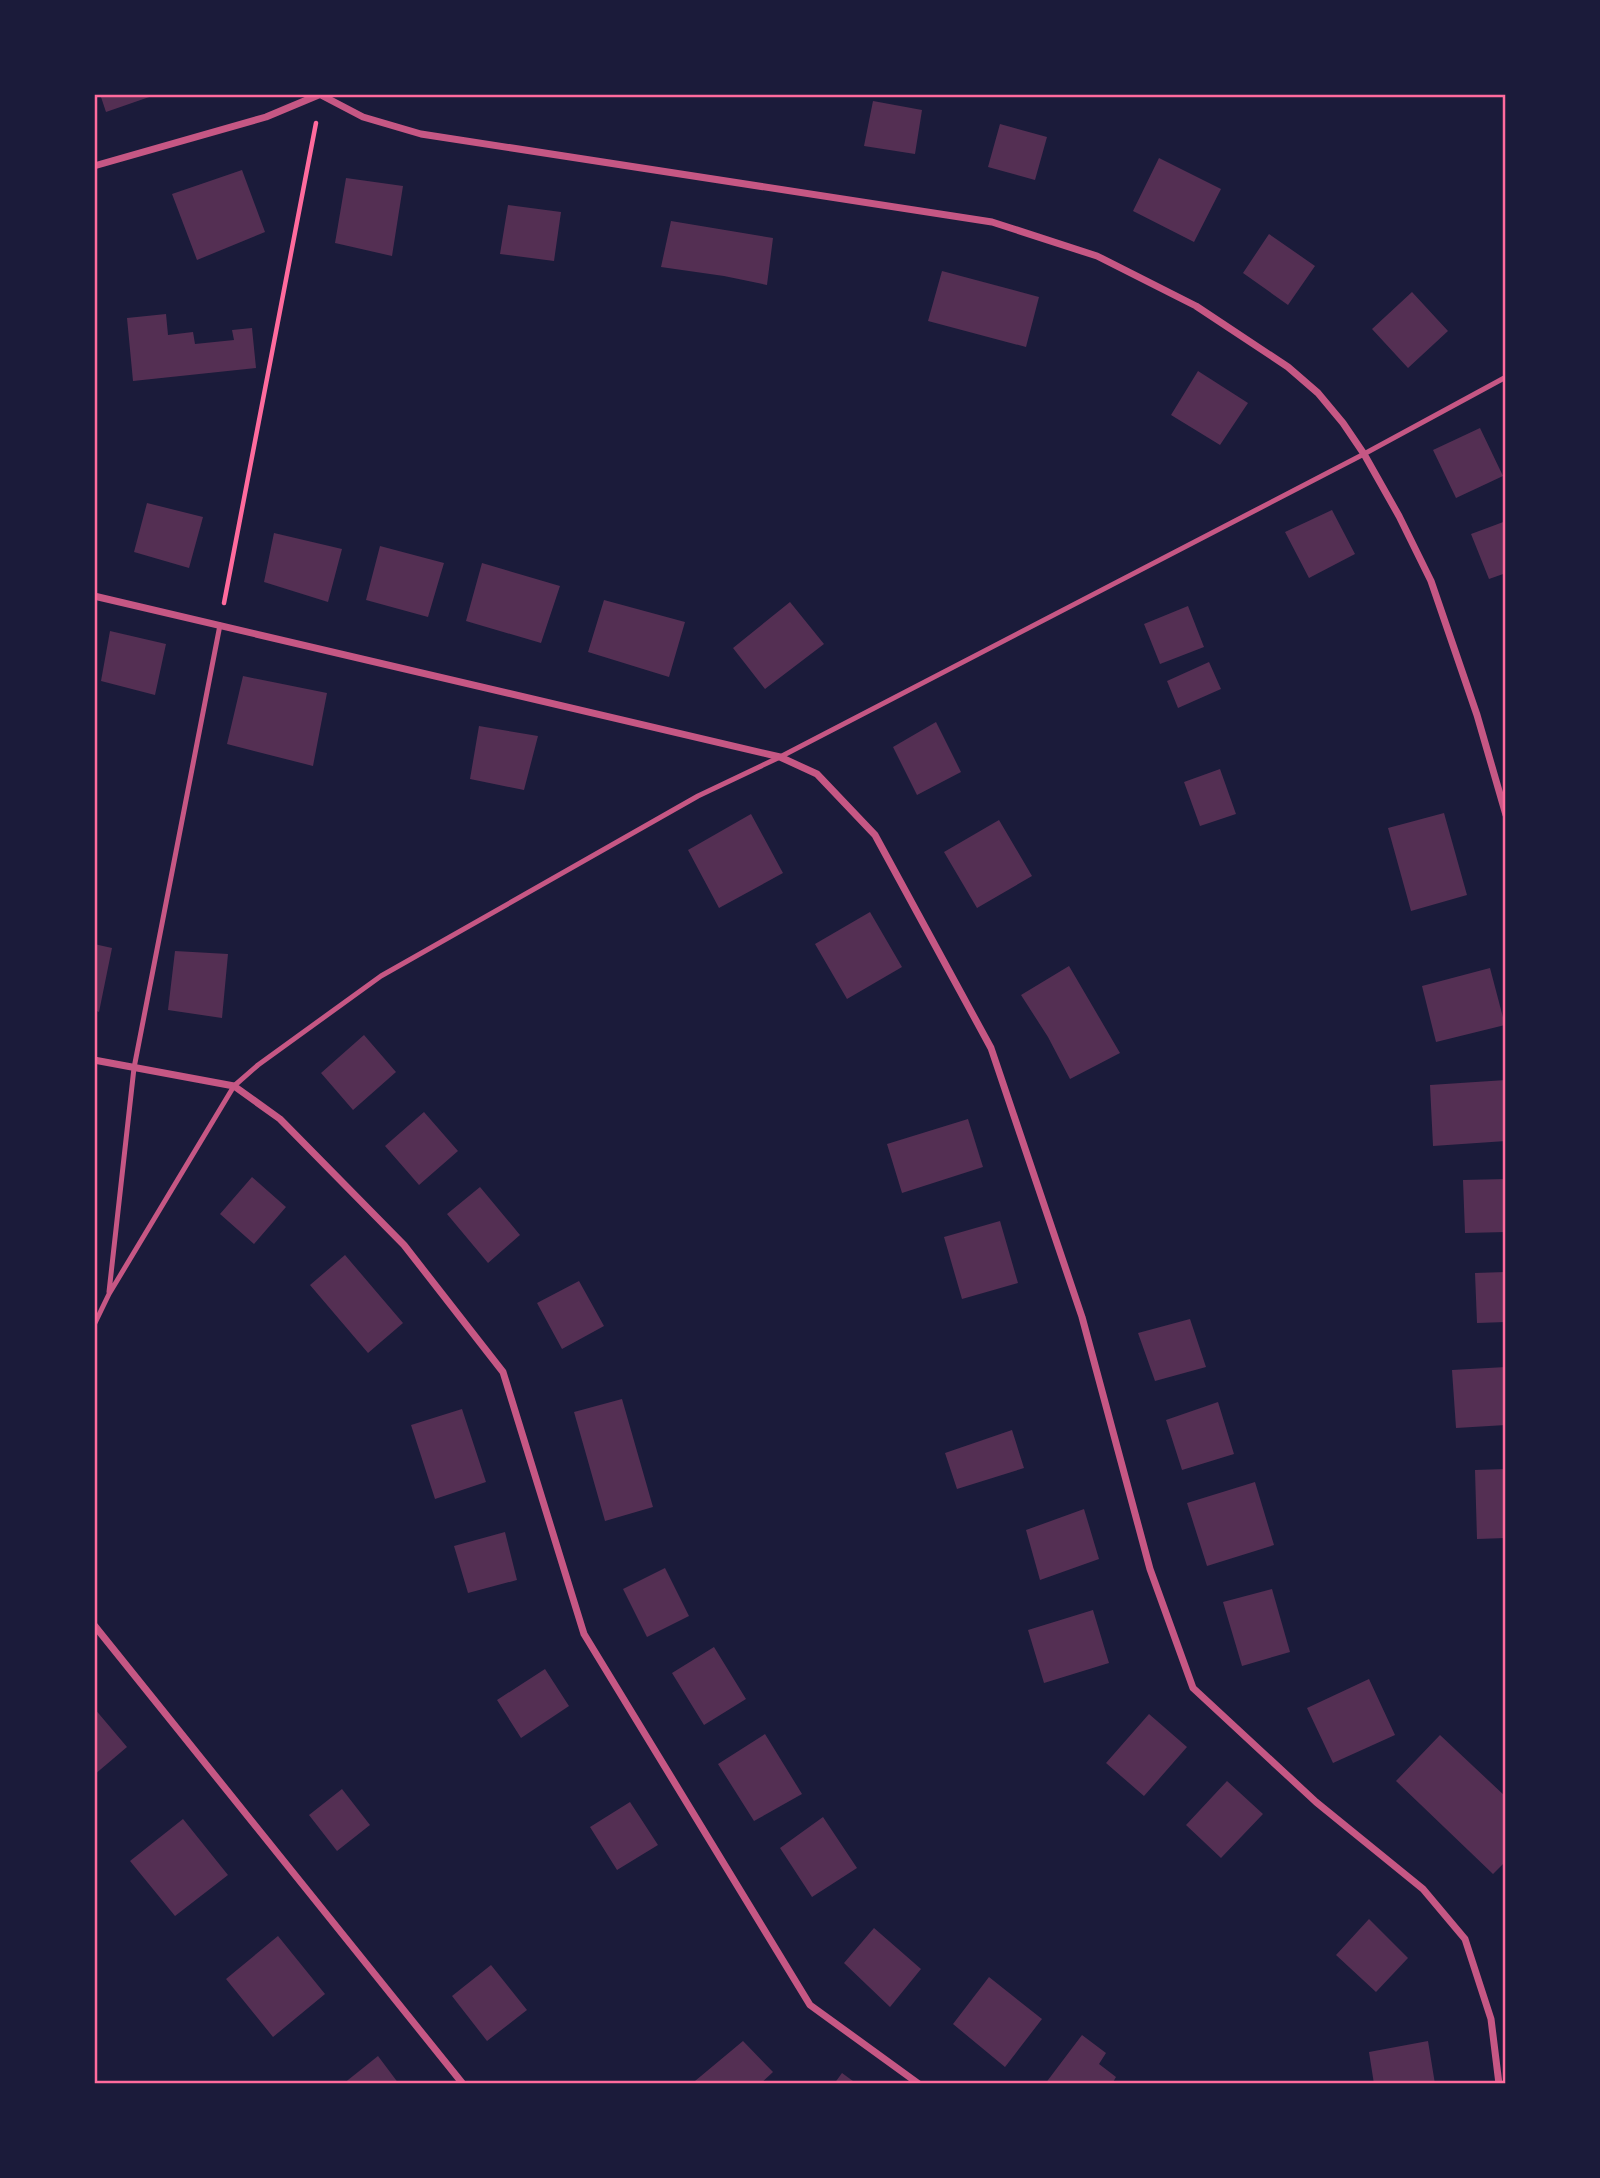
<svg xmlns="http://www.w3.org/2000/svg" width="1600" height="2178" viewBox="0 0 1600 2178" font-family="'Asap Condensed',sans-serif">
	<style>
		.building { fill: #542f53 }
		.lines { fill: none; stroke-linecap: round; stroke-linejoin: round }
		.path { stroke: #ff6b9d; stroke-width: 4.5 }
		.service { stroke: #c65784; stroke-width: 5 }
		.minor { stroke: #c65784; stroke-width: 7 }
		.neatline { fill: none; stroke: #ff6b9d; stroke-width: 2.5 }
	</style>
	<rect width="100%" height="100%" fill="#1b1b3a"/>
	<path class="building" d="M 100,94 L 155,94 L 155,95 L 106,112 Z
		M 873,101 L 922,110 L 915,154 L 864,146 Z
		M 1000,124 L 1047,137 L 1035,180 L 988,167 Z
		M 1159,158 L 1221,189 L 1194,242 L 1133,211 Z
		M 242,170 L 265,232 L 197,260 L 172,194 Z
		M 346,178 L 403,186 L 392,256 L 335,243 Z
		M 508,205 L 561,212 L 554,261 L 500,254 Z
		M 671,221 L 773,238 L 767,285 L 724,276 L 661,267 Z
		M 1269,234 L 1315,266 L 1288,305 L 1243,273 Z
		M 942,271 L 1039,297 L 1026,347 L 928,321 Z
		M 1412,292 L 1448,331 L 1408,368 L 1372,329 Z
		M 166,314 L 168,335 L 193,332 L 195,344 L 234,340 L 232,330 L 252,328 L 256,368 L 133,381 L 127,318 Z
		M 1198,371 L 1248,403 L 1220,445 L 1171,415 Z
		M 1480,428 L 1503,476 L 1456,498 L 1433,450 Z
		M 147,503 L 203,517 L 189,568 L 134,552 Z
		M 1332,510 L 1355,554 L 1309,578 L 1285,532 Z
		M 1506,521 L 1506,573 L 1489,579 L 1471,534 Z
		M 274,533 L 342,549 L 328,602 L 264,582 Z
		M 380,546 L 444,563 L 428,617 L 366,600 Z
		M 482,563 L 560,586 L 541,643 L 466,621 Z
		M 604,600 L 685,622 L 669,677 L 588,652 Z
		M 790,602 L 824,644 L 765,689 L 733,648 Z
		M 1188,606 L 1204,647 L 1160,664 L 1144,624 Z
		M 110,631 L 166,644 L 155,695 L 101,681 Z
		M 1209,662 L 1221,689 L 1178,708 L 1167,681 Z
		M 243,676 L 327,693 L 313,766 L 227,744 Z
		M 936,722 L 961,772 L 917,795 L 893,747 Z
		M 479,726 L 538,736 L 524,790 L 470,779 Z
		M 1220,769 L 1236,814 L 1200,826 L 1184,782 Z
		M 1444,813 L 1467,895 L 1411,911 L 1388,828 Z
		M 751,814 L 783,873 L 719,908 L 688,850 Z
		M 999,820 L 1032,876 L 977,908 L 944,852 Z
		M 870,912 L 902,967 L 847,999 L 815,944 Z
		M 94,944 L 112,948 L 99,1012 L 94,1010 Z
		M 175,951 L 228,954 L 222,1018 L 168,1010 Z
		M 1069,966 L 1120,1053 L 1070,1079 L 1048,1037 L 1021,995 Z
		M 1490,968 L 1505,1025 L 1436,1042 L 1422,986 Z
		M 364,1035 L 396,1072 L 353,1110 L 321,1073 Z
		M 1506,1080 L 1506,1141 L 1433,1146 L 1430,1085 Z
		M 424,1112 L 458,1151 L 419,1185 L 385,1146 Z
		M 968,1119 L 983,1167 L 902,1193 L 887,1144 Z
		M 252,1177 L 286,1207 L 254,1244 L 220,1214 Z
		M 1506,1179 L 1506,1232 L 1465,1233 L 1463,1180 Z
		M 480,1187 L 520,1235 L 488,1263 L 447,1214 Z
		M 1000,1221 L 1018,1283 L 962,1299 L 944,1237 Z
		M 345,1255 L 403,1323 L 368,1353 L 310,1285 Z
		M 1506,1272 L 1506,1322 L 1477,1323 L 1475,1273 Z
		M 579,1281 L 604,1326 L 562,1349 L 537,1303 Z
		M 1190,1319 L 1206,1367 L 1155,1381 L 1138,1333 Z
		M 1506,1367 L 1506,1425 L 1456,1428 L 1452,1370 Z
		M 622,1399 L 653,1507 L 605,1521 L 574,1412 Z
		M 1218,1402 L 1234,1454 L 1182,1470 L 1166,1420 Z
		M 462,1409 L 486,1482 L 435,1499 L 411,1425 Z
		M 1012,1430 L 1024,1468 L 957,1489 L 945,1453 Z
		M 1506,1469 L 1506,1538 L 1477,1539 L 1475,1470 Z
		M 1255,1482 L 1274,1545 L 1207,1566 L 1187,1503 Z
		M 1084,1509 L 1099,1559 L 1040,1580 L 1026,1530 Z
		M 505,1532 L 517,1580 L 468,1593 L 454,1546 Z
		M 665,1568 L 689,1616 L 647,1637 L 623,1589 Z
		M 1272,1589 L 1290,1652 L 1242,1666 L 1223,1602 Z
		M 1093,1610 L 1109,1663 L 1044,1683 L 1028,1630 Z
		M 714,1647 L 746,1699 L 704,1725 L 672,1673 Z
		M 545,1669 L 569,1706 L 521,1738 L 497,1700 Z
		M 1369,1679 L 1395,1735 L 1333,1763 L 1307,1708 Z
		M 94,1708 L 127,1747 L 94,1775 Z
		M 1149,1714 L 1187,1747 L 1144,1796 L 1106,1763 Z
		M 765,1734 L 802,1794 L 754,1821 L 718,1764 Z
		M 1440,1735 L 1506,1797 L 1506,1861 L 1493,1874 L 1396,1781 Z
		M 1227,1781 L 1263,1814 L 1221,1858 L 1186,1825 Z
		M 342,1789 L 370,1825 L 337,1851 L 309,1815 Z
		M 630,1802 L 658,1845 L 617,1870 L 590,1827 Z
		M 823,1817 L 857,1868 L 812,1897 L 780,1848 Z
		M 183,1819 L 228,1875 L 175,1916 L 130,1861 Z
		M 1369,1919 L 1408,1958 L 1376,1992 L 1336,1955 Z
		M 874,1928 L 921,1969 L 890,2007 L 844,1963 Z
		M 278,1936 L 325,1994 L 273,2037 L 226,1979 Z
		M 491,1965 L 527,2010 L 487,2041 L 452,1996 Z
		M 989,1977 L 1042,2019 L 1005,2067 L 953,2024 Z
		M 1082,2035 L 1106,2053 L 1099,2064 L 1116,2077 L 1112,2084 L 1045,2084 Z
		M 743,2041 L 773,2072 L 760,2084 L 698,2084 L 695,2081 Z
		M 1428,2041 L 1435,2084 L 1374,2084 L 1369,2052 Z
		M 378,2056 L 399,2084 L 343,2084 Z
		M 842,2073 L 857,2084 L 834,2084 Z"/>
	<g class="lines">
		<path class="path" d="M 224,603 L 316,123"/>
		<path class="service" d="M 109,1292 L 134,1068 L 220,625
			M 94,1325 L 109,1294 L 234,1086 L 258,1065 L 381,976 L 698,796 L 780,757 L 1364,454 L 1506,377"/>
		<path class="minor" d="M 321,95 L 363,117 L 421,134 L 992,222 L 1097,256 L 1196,306 L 1288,367 L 1318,393 L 1343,423 L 1364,454 L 1399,516 L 1431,581 L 1477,715 L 1506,815
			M 94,166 L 266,117 L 321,94
			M 94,596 L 780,757 L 817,774 L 875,835 L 991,1048 L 1082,1317 L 1150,1569 L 1193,1688 L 1316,1802 L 1423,1889 L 1465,1939 L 1491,2019 L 1499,2084
			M 94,1060 L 234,1086 L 280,1119 L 404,1245 L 503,1372 L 584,1634 L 810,2005 L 919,2084
			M 94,1625 L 463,2084"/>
	</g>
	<rect width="1600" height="2178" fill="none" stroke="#1b1b3a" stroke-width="192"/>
	<rect x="96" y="96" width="1408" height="1986" class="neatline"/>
</svg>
